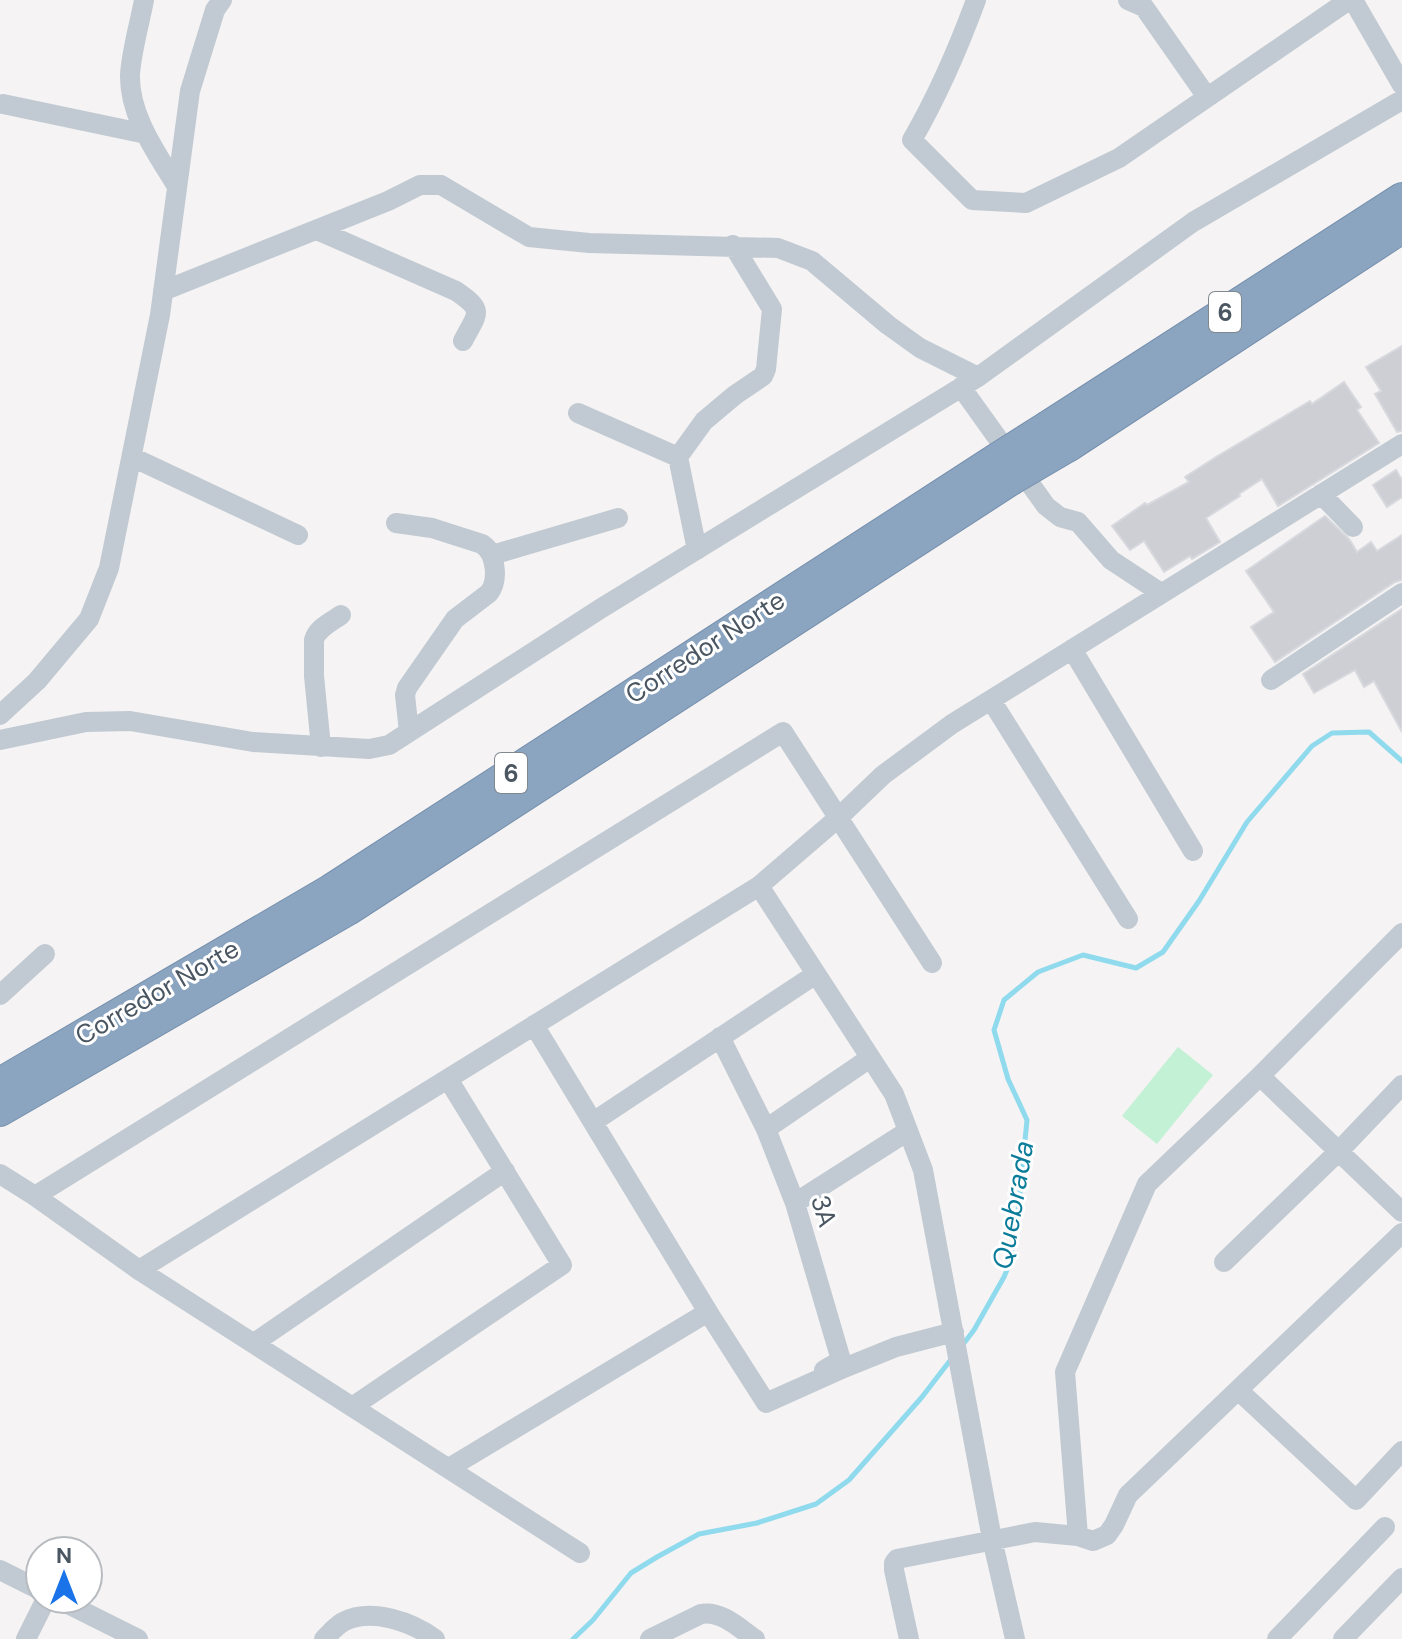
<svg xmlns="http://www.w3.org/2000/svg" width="1402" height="1639" viewBox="0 0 1402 1639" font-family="'DM Sans',sans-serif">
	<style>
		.park { fill: #c3f1d5 }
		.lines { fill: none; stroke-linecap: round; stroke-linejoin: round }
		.stream { stroke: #90daee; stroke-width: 5 }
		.building { fill: #cdcfd5; stroke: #d7d9de; stroke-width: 2 }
		.highway-casing { stroke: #7690ad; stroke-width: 32 }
		.minor { stroke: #c1cad2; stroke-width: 20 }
		.highway { stroke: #8ba5c1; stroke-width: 30 }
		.highway-bridge-casing { stroke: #7690ad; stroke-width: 32; stroke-linecap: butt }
		.highway-bridge { stroke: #8ba5c1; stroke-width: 30 }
		.labels { text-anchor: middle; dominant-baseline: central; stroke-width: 6; stroke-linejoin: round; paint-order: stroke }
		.shield { fill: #fff; stroke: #808990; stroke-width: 2 }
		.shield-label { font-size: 24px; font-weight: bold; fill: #4a5661 }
		.street-label { font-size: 26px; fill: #4a5661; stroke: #fff }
		.water-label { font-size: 28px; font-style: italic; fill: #0c7c9b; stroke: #fff }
	</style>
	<rect width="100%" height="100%" fill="#f5f3f3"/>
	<path class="park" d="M 1178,1047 L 1213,1075 L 1157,1144 L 1122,1116 Z"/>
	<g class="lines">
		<path class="stream" d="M 961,1347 L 974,1330 L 1004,1277 L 1009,1265 L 1018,1213 L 1027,1120 L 1008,1079 L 994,1030 L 1004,1000 L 1038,972 L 1083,955 L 1136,968 L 1163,952 L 1199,901 L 1247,822 L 1312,746 L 1332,733 L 1369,732 L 1402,761
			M 573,1639 L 593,1620 L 631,1573 L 657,1557 L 699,1534 L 757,1523 L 816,1504 L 849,1480 L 922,1397 L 952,1358"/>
	</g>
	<path class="building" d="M 1402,346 L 1402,431 L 1397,432 L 1375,394 L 1381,391 L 1366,367 Z
		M 1344,382 L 1361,407 L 1357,410 L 1379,443 L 1278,506 L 1262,479 L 1239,494 L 1240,496 L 1206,518 L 1220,542 L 1192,559 L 1190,556 L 1164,572 L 1144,541 L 1130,550 L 1112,526 L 1145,503 L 1147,505 L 1189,482 L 1185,477 L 1216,457 L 1310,401 L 1312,404 Z
		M 1396,470 L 1402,480 L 1402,497 L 1387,507 L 1373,485 Z
		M 1325,516 L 1349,539 L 1357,552 L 1371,542 L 1377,551 L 1402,535 L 1402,580 L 1395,582 L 1275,662 L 1251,627 L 1274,612 L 1246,571 Z
		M 1402,609 L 1402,732 L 1374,681 L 1364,687 L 1355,670 L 1314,693 L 1303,674 Z"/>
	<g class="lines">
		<defs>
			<path id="highway" d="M 1048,426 L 1402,198
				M 1069,446 L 1402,228
				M 0,1083 L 330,890 L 996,459
				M 0,1111 L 348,910 L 1011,480"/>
		</defs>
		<use href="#highway" class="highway-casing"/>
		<path class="minor" d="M 144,0 C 140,22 131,53 130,75 C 129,115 156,152 176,185
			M 976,0 C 958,49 938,95 912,140 L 972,200 L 1026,203 L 1119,158 L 1349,0
			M 1128,0 L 1144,7 L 1207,97
			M 1353,0 L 1402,85
			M 3,104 L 146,134
			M 317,230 L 456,291 C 485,311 478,312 463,341
			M 163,291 L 388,201 L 420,185 L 441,185 L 529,237 L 589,243 L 778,248 L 812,261 L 888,325 L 920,348 L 978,377
			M 961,387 L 1046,506 L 1060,517 L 1078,522 L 1111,560 L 1161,593
			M 578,413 L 678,457 L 697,550
			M 132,457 L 298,535
			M 678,457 L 704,421 L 735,395 L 763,376 L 766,369 L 772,309 L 733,245
			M 1321,494 L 1353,527
			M 396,523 L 432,528 L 482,544 C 496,553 499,580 489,593 L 455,619 L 407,688 L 405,695 L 409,732
			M 492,555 L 618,518
			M 1072,649 L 1193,851
			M 1271,680 L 1402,593
			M 991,700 L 1128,919
			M 0,715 L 37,681 L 89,619 L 109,568 L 160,315 L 190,91 L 215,10 L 222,0
			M 0,740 L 86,722 L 130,721 L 253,742 L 369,749 L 389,745 L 600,609 L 978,377 L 1193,222 L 1402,100
			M 321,747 L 314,676 L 314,640 C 317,628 331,622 341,615
			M 759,886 L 894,1094 L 923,1170 L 992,1539 L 1015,1639
			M 0,995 L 45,954
			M 534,1025 L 708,1312 L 766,1403 L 844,1368 L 896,1347 L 954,1332
			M 720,1037 L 766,1129 L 795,1203 L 841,1360 L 824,1370
			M 1260,1076 L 1402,1212
			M 593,1122 L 816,974
			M 766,1129 L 870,1058
			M 0,1174 L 35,1196 L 139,1270 L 580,1553
			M 35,1196 L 783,732 L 932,963
			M 795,1203 L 908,1131
			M 1224,1262 L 1339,1151 L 1402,1085
			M 139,1270 L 759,886 L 838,818 L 883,775 L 952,724 L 1402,444
			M 254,1343 L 505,1171
			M 1238,1390 L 1356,1500 L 1402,1451
			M 352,1407 L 562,1265 L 448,1079
			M 449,1468 L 708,1312
			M 1078,1536 L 1065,1372 L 1147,1184 L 1260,1076 L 1402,933
			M 0,1570 L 40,1590
			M 58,1599 L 138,1639
			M 26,1639 L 46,1599
			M 324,1639 C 330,1633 336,1626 343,1622 C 371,1607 412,1622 435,1639
			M 650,1639 L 701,1614 C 721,1610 739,1628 755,1639
			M 909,1639 L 894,1570 L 894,1563 L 897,1559 L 1035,1532 L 1078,1536 L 1093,1541 L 1107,1535 L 1114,1525 L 1128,1495 L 1402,1233
			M 1277,1639 L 1385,1527
			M 1343,1639 L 1402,1578"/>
		<use href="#highway" class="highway"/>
		<defs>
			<path id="highway-bridge" d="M 996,459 L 1048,426
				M 1011,480 L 1069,446"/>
		</defs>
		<use href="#highway-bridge" class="highway-bridge-casing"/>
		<use href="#highway-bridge" class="highway-bridge"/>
	</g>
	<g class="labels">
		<g class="shield">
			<rect x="1209" y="292" width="32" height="40" rx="6"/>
			<rect x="495" y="753" width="32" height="40" rx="6"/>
		</g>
		<g class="shield-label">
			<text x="1225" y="312">6</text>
			<text x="511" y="773">6</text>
		</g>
		<g class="street-label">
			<text transform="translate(705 647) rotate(-33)">Corredor Norte</text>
			<text transform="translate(157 992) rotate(-30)">Corredor Norte</text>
			<text transform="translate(824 1211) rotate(73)">3A</text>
		</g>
		<g class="water-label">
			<text transform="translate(1013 1205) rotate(-80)">Quebrada</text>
		</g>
	</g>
	<g transform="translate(64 1575)"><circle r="38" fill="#ffffff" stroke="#b7bbc0" stroke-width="2"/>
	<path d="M0-6L14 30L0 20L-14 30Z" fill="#1a73e8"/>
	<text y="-12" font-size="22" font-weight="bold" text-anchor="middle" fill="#4a5661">N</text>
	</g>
</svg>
